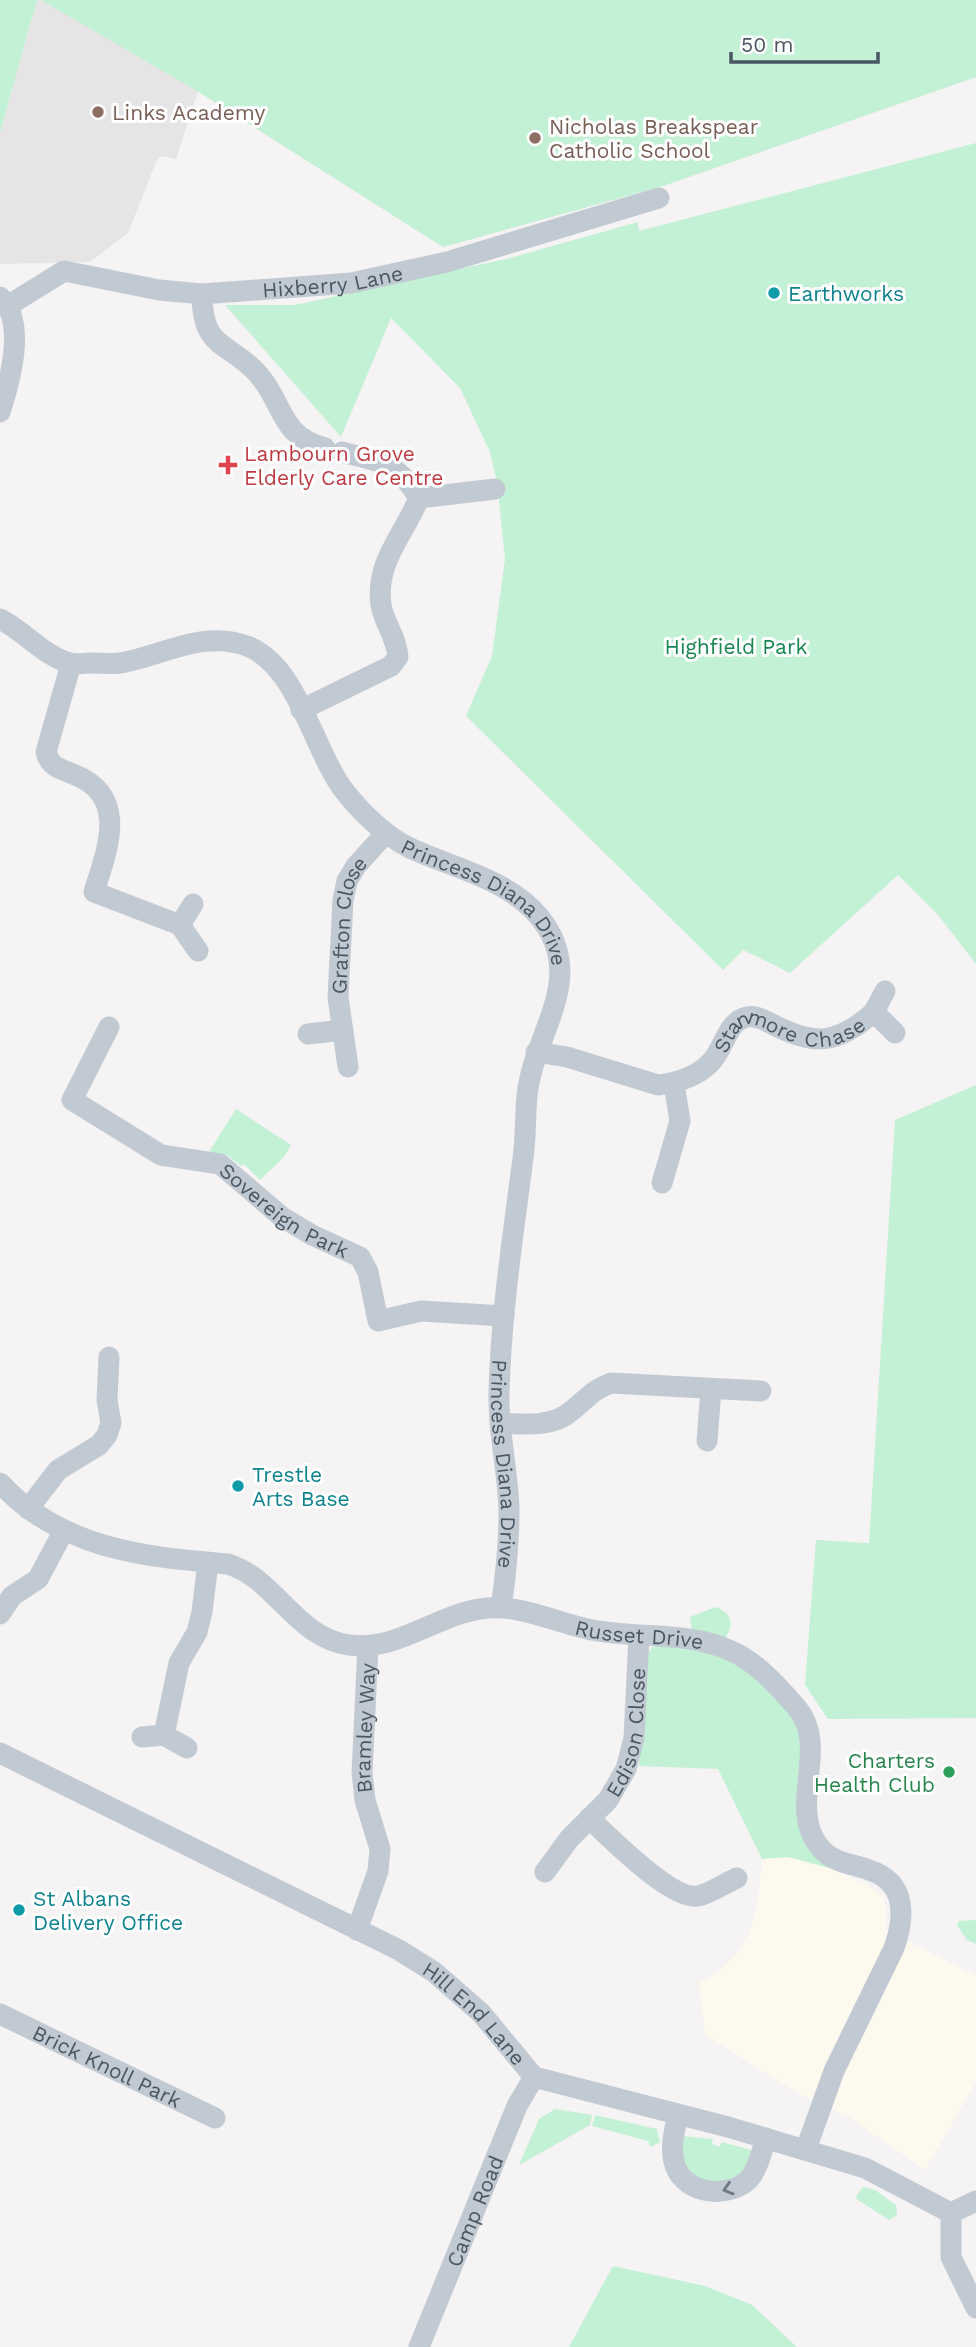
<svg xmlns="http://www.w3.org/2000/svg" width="976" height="2347" viewBox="0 0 976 2347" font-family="'Work Sans',sans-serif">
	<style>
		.commercial { fill: #fdf9ef }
		.education { fill: #e6e4e5 }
		.green { fill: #c3f1d5 }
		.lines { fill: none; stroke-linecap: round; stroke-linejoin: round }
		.minor { stroke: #c1cad2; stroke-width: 21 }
		.oneway { stroke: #6e7983 }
		.education-dot { fill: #8d6e63; stroke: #fff; stroke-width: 2.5 }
		.culture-dot { fill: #0f9aa8; stroke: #fff; stroke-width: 2.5 }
		.health-dot { fill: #e0444e; stroke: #fff; stroke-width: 2.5 }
		.leisure-dot { fill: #2e9e5b; stroke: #fff; stroke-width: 2.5 }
		.labels { text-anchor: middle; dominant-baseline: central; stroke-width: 6; stroke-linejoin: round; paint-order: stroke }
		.education-label { font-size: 21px; fill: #785e54; stroke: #fff; text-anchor: start }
		.street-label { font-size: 21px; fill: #4a5661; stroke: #fff }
		.culture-label { font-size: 21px; fill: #0d838f; stroke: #fff; text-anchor: start }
		.health-label { font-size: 21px; fill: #be3a42; stroke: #fff; text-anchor: start }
		.park-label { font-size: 21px; fill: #17864f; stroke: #fff }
		.leisure-label { font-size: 21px; fill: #27864d; stroke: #fff; text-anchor: end }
	</style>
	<rect width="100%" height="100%" fill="#f5f3f3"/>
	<path class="commercial" d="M 788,1857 L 829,1868 L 868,1885 L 884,1898 L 887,1913 L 886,1930 L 976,1976 L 976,2082 L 925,2170 L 849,2117 L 796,2092 L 705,2035 L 699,1983 L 718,1973 L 735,1956 L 750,1932 L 758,1902 L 762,1859 Z"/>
	<path class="education" d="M 37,0 L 976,0 L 976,77 L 663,186 L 443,247 L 198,91 L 176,159 L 161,156 L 156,162 L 128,233 L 90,262 L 0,264 L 0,133 Z"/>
	<path class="green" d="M 0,0 L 37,0 L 0,133 Z
		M 41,0 L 976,0 L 976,77 L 663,186 L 443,247 L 197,91 Z
		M 976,143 L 976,964 L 938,915 L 898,875 L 790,973 L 743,950 L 723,970 L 466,716 L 492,656 L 505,559 L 497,483 L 490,452 L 460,388 L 391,318 L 341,437 L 225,305 L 295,305 L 506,259 L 638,222 L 639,231 Z
		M 976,1085 L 976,1718 L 828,1719 L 805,1685 L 816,1540 L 869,1543 L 895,1120 Z
		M 236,1109 L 291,1145 L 284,1157 L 260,1180 L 244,1164 L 241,1166 L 227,1155 L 209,1152 Z
		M 715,1607 C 733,1613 734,1624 725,1639 L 692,1631 L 690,1617 Z
		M 663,1644 L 704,1649 L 741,1665 L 787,1708 L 801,1736 L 812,1851 L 829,1868 L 788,1857 L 762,1859 L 718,1769 L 639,1766 L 647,1654 L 653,1647 Z
		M 976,1920 L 976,1944 L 967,1940 L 957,1925 L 959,1921 Z
		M 555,2109 L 592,2115 L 590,2125 L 519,2165 L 539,2119 Z
		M 595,2115 L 657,2129 L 660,2142 L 651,2147 L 648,2141 L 592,2126 Z
		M 683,2136 L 713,2139 L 712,2144 L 719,2147 L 722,2142 L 751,2150 L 752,2161 L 733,2181 L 706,2182 L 687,2171 L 679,2144 Z
		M 863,2187 L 875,2190 L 896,2205 L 897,2215 L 889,2220 L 855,2198 Z
		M 613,2266 L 705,2286 L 752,2305 L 797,2347 L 569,2347 Z"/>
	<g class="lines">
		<g class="minor">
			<path d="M 202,294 C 202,351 229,341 258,374 C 284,403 279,436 325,448"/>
			<path id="s1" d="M 9,305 L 64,271 L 159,290 L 202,294 L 351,283 L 447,262 L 659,198"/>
			<path d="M 0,412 C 10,381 27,322 0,297"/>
			<path d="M 342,452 C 383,463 395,460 419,498"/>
			<path id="s2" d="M 0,619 C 24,631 44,656 70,663 C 76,665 85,663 91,663 C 102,663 114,665 125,662 C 165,654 205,630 247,646 C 299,666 313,752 346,793 C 363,814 383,834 408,847 C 451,868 509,878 541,919 C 588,980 533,1033 527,1096 C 525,1117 526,1138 523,1158 C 513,1236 501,1313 499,1393 C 498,1432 508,1471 509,1510 C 509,1542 506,1575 501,1607"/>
			<path d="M 71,664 L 46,752 C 50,767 60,769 73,774 C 130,796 107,850 94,892 L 180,925 L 198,951"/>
			<path d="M 301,710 L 391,666 L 398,657 C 397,638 384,623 381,605 C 375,562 404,535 419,498 L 495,489"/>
			<path d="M 180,925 L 193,904"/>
			<path d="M 874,1012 L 885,991"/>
			<path id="s3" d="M 109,1027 L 72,1100 L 161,1155 L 220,1164 L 282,1217 L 312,1235 L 360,1257 L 368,1272 L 378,1321 L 421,1311 L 504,1316"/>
			<path d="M 308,1034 L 343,1030"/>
			<path id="s4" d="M 536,1052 L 567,1057 L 658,1085 C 677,1083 698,1076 711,1062 C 724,1049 727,1021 747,1017 C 756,1015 764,1020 772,1024 C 814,1046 837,1045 874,1012 L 895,1033"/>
			<path id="s5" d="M 348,1067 L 338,997 L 343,900 L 347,881 L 356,866 L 385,834"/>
			<path d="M 662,1183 L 680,1121 L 674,1084"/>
			<path d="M 500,1423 C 522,1424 547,1427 566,1415 C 584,1403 589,1391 611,1383 L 761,1391"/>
			<path d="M 707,1441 L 711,1389"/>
			<path id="s6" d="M 0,1483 C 61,1549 144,1557 228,1564 C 276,1579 296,1638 349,1645 C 398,1651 435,1616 480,1609 C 515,1603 550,1620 583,1628 C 630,1640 684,1630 729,1650 C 756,1661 778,1686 797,1708 C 830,1747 788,1805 818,1845 C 831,1863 850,1863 869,1870 C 907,1882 905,1917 894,1948 L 834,2071 L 806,2149"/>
			<path d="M 28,1509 L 58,1470 L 99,1445 L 107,1435 L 111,1423 L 107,1400 L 109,1357"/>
			<path d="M 0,1614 L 12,1596 L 38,1579 L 63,1532"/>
			<path d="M 164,1735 L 179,1663 L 197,1632 L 202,1612 L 208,1563"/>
			<path d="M 142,1737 L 164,1735 L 187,1748"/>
			<path id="s7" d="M 0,1753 L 399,1950 L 434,1972 L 481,2013 L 534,2077 L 728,2127 L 865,2168 L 951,2213"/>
			<path d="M 589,1818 C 608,1836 672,1901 698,1896 C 711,1893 725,1883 737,1878"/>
			<path id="s8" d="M 545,1872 L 569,1839 L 608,1800 L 626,1769 L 634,1738 L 639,1636"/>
			<path id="s9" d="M 357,1930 L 378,1871 L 380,1849 L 365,1800 L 362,1773 L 368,1646"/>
			<path id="s10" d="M 0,2014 L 215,2118"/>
			<path d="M 678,2115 C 674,2132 669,2150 676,2168 C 687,2195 731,2199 750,2178 C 758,2168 762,2151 766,2138"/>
			<path d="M 951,2213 L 951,2257 L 976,2308"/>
			<path d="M 951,2213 L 976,2201"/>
			<path id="s11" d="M 419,2347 L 517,2106 L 534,2077"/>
		</g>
	</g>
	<defs><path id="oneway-chevron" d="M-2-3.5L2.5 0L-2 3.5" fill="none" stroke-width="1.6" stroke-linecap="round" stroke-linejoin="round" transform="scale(1.75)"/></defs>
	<use class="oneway" href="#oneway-chevron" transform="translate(728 2189) rotate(163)"/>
	<g class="education-dot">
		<circle cx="98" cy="112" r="7"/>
		<circle cx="535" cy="138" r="7"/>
	</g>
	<g class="culture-dot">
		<circle cx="774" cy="293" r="7"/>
		<circle cx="238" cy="1486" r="7"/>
		<circle cx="19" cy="1910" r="7"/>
	</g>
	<path class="health-dot" d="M224.5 454.5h7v7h7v7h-7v7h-7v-7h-7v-7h7z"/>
	<circle class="leisure-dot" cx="949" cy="1772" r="7"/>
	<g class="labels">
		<g class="education-label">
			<text x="112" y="112">Links Academy</text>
			<text x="549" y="126">Nicholas Breakspear<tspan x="549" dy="24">Catholic School</tspan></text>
		</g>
		<g class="street-label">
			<text stroke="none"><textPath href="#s1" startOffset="336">Hixberry Lane</textPath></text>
			<text stroke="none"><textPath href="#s2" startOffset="626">Princess Diana Drive</textPath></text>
			<text stroke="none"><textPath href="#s5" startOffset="144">Grafton Close</textPath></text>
			<text stroke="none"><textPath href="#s4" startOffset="284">Stanmore Chase</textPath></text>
			<text stroke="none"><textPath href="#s3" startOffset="326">Sovereign Park</textPath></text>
			<text stroke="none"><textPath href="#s2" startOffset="1236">Princess Diana Drive</textPath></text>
			<text stroke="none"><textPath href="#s6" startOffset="696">Russet Drive</textPath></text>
			<text stroke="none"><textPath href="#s9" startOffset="208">Bramley Way</textPath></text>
			<text stroke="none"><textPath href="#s8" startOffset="168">Edison Close</textPath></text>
			<text stroke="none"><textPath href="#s7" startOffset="544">Hill End Lane</textPath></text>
			<text stroke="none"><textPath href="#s10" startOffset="119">Brick Knoll Park</textPath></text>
			<text stroke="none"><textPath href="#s11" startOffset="147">Camp Road</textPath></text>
		</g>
		<g class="culture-label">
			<text x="788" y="293">Earthworks</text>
			<text x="252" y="1474">Trestle<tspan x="252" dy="24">Arts Base</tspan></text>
			<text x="33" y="1898">St Albans<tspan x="33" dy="24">Delivery Office</tspan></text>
		</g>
		<g class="health-label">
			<text x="244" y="453">Lambourn Grove<tspan x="244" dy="24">Elderly Care Centre</tspan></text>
		</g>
		<g class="park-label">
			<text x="736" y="646">Highfield Park</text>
		</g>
		<g class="leisure-label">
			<text x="935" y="1760">Charters<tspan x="935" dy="24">Health Club</tspan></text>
		</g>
	</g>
	<path d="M731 52v10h147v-10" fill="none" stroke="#4a5661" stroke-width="3.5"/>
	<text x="741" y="52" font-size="21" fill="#4a5661" stroke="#ffffff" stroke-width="5" paint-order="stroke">50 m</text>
</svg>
